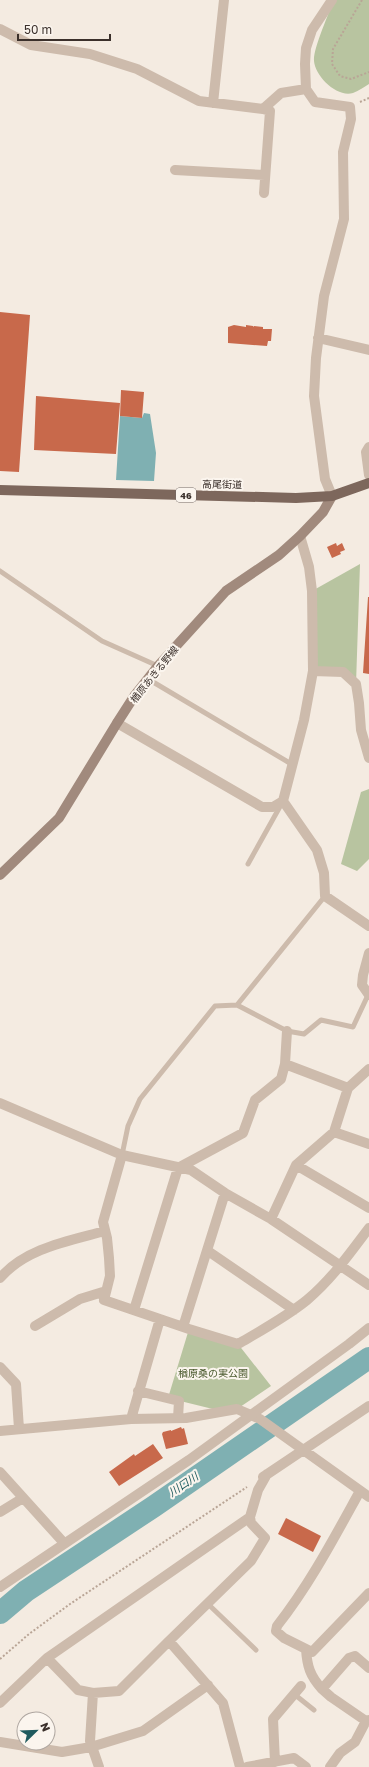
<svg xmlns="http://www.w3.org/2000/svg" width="369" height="1767" viewBox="0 0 369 1767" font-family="'Golos Text','Noto Sans JP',sans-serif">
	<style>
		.green { fill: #b8c4a0 }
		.water { fill: #7fb0b2 }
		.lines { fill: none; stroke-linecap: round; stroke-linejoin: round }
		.river { stroke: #7fb0b2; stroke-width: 22 }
		.building { fill: #c8694b }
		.path { stroke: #b9a596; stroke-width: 2; stroke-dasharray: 2 2; stroke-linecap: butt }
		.service { stroke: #cdbbac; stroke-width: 5 }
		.minor { stroke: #cdbbac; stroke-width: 10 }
		.tertiary { stroke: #cdbbac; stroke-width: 10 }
		.secondary { stroke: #a18a7d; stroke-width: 10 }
		.primary { stroke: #7d675c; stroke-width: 10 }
		.labels { text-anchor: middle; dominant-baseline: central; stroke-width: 4; stroke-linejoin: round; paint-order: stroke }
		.shield { fill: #fbf5ee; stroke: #756b66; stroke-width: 1 }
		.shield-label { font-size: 9px; font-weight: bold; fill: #3b302b }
		.street-label { font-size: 10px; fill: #3b302b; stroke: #fbf5ee }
		.park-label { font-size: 10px; fill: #4a5a2e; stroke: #fbf5ee }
		.water-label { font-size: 11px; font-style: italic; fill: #1f5a5e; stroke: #fbf5ee }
	</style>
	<rect width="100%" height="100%" fill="#f4ebe1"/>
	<path class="green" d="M 334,0 L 369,0 L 369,84 C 364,87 358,91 353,93 C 337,98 315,76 314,61 C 313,49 329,13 334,0 Z
		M 360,564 L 356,684 L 343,672 L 313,671 L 312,591 Z
		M 369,789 L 369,859 L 357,871 L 341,864 L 361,792 Z
		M 189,1329 L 238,1344 L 271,1386 L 237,1409 L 221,1411 L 168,1398 Z"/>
	<path class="water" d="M 144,413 L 150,414 L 156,453 L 154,481 L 116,480 L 120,416 L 142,418 Z"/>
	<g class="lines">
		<path class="river" d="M 0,1613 L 26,1591 L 153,1507 L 369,1358"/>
	</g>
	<path class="building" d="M 0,312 L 30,315 L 19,472 L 0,471 Z
		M 234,325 L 246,327 L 246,325 L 253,326 L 254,327 L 254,326 L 263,327 L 263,329 L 272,329 L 271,341 L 268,341 L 267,346 L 228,343 L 228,327 Z
		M 121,390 L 144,392 L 142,418 L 120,416 Z
		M 36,396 L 120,403 L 116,454 L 34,450 Z
		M 336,543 L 337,546 L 342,543 L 345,550 L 340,552 L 341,554 L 332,558 L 327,547 Z
		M 368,597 L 369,597 L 369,674 L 363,673 Z
		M 181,1427 L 182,1429 L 184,1428 L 188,1444 L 166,1449 L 162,1434 L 163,1432 L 171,1430 L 171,1431 Z
		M 153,1444 L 163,1458 L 119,1486 L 109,1472 L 134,1454 L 135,1456 Z
		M 286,1518 L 321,1536 L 313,1552 L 278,1534 Z"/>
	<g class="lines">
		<path class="path" d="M 362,0 L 333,49 L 332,64 L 340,76 L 351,79 L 369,72
			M 360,102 L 369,98
			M 0,1659 L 29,1634 L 70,1604 L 247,1487"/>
		<path class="service" d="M 0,571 L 102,641 L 158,666
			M 148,679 L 293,765
			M 248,864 L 282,803
			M 237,1005 L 325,896
			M 122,1155 L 128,1126 L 140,1099 L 215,1006 L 237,1005 L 287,1031 L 304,1034 L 321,1020 L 353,1027 L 368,995
			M 208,1604 L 256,1650
			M 294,1694 L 314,1710"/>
		<path class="minor" d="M 0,29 L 31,45 L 90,54 L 137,69 L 199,101 L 263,109 L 281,93 L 306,89
			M 213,103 L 224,0
			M 263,109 L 270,111 L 264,193
			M 175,170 L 265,175
			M 318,338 L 369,350
			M 369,447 L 366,452 L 369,475
			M 332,496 L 325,479 L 314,396 L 316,358 L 324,296 L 344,219 L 343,152 L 351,119 L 350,107 L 315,102 L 306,89 L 305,64 L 306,48 L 312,30 L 332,0
			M 300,536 L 309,567 L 312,591 L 313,671 L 304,720 L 283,801 L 317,850 L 324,873 L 325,896 L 369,926
			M 313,671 L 343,672 L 356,684 L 359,703 L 361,730 L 369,758
			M 117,723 L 262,807 L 273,807 L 283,801
			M 369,953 L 363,975 L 362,985 L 369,995
			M 285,1064 L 348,1088
			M 0,1103 L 122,1155 L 191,1170 L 225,1193 L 271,1219 L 369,1285
			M 334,1132 L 369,1144
			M 122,1155 L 103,1222 L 107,1238 L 109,1258 L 110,1276 L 104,1300 L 189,1329 L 238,1344 C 262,1330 286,1317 307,1300 C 332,1279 350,1253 369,1228
			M 296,1165 L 369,1208
			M 271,1219 L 296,1165 L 334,1132 L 348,1088 L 369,1069
			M 208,1251 L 294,1310
			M 0,1278 C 26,1248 69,1241 105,1231
			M 134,1310 L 178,1168 L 243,1133 L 255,1100 L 281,1079 L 285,1064 L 287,1031
			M 35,1326 L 80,1299 L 106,1291
			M 183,1327 L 225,1193
			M 0,1367 L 16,1384 L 19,1429
			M 138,1391 L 179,1401 L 178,1418
			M 131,1419 L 160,1319
			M 0,1431 L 131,1419 L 186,1418 L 237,1409 L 260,1419 L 369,1497
			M 0,1472 L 64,1543
			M 263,1477 L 369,1406
			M 360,1491 C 334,1538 310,1584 277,1626 L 276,1631 L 284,1638 L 312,1652 L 369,1593
			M 0,1512 L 23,1498
			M 306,1649 C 307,1666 310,1676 322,1689
			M 47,1658 L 78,1690 L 93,1693
			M 0,1703 L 47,1658 L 250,1517 L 258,1490 L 267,1474
			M 366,1721 L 331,1697 L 322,1689 L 349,1658 L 355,1656 L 369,1668
			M 0,1742 L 62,1752 L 91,1747 L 143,1731 L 208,1685
			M 275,1762 L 273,1719 L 301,1686
			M 99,1767 L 90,1741 L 93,1693 L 119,1691 L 169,1641
			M 240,1767 L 223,1703 L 169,1641 L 251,1561 L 265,1538 L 251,1523 L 250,1517
			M 247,1767 L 294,1758 L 306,1767
			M 330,1767 L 340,1753 L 355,1742 L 366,1721 L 369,1720"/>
		<path class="tertiary" d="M 0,1587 L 189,1460 L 349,1344 L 369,1328"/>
		<path class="secondary" d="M 0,875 L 59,818 L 117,723 L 135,695 L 158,666 L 226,591 L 279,555 L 300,536 L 323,512 L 332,496"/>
		<path class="primary" d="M 0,490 L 296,498 L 332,496 L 369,483"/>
	</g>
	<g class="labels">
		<rect class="shield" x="176" y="488" width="20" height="14" rx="3"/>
		<g class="shield-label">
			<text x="186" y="495">46</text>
		</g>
		<g class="street-label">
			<text transform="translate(222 484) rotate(1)">高尾街道</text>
			<text transform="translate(154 674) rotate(-51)">楢原あきる野線</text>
		</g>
		<g class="park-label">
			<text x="213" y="1373">楢原桑の実公園</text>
		</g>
		<g class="water-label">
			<text transform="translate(183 1484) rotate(-34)">川口川</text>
		</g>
	</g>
	<g transform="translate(36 1731) rotate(67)"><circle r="19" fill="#fbf5ee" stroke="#aea6a0"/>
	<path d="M0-3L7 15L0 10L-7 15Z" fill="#1f5a5e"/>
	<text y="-6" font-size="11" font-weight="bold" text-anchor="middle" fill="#3b302b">N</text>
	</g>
	<path d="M18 34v6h92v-6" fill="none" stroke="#3b302b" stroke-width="2"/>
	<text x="24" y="34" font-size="12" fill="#3b302b" stroke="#fbf5ee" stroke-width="3" paint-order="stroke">50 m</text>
</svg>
